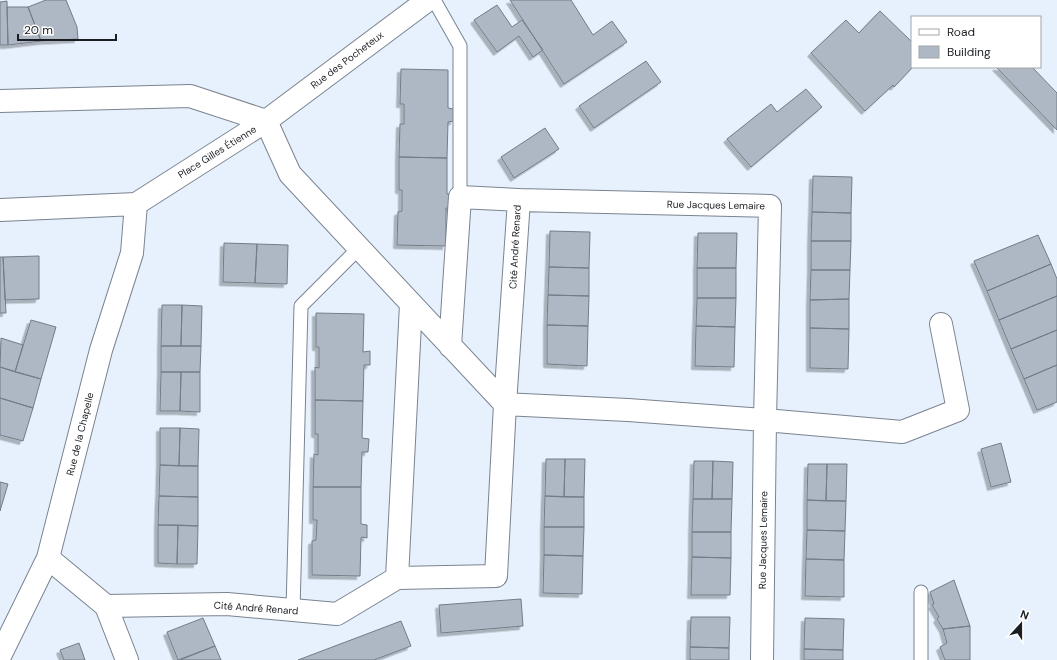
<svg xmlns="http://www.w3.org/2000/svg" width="1057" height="660" viewBox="0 0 1057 660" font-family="'DM Sans',sans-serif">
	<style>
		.building { fill: #aeb7c4; stroke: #737c88; filter: url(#shadow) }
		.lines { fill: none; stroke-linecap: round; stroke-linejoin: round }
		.lane-casing { stroke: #7a838f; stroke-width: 15 }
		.street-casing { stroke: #7a838f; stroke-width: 24 }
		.lane { stroke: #fff; stroke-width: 13 }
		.street { stroke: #fff; stroke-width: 22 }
		.labels { text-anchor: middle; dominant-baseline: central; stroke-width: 3; stroke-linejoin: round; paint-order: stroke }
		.street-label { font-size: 10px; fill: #1a1d22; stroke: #fff }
	</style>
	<defs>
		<filter id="shadow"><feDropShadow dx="-3.5" dy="3.5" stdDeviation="0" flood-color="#0004"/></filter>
	</defs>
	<rect width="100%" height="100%" fill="#e7f1fe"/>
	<path class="building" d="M 46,0 L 66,0 L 77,27 L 78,39 L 41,41 L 28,7 Z
		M 510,0 L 571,0 L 593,35 L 612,21 L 627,42 L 564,84 Z
		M 7,1 L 8,45 L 0,45 L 0,2 Z
		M 497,5 L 512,27 L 522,20 L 543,50 L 533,57 L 519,36 L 497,52 L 474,20 Z
		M 7,7 L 28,7 L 41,41 L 8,45 Z
		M 880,11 L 912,42 L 912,67 L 913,67 L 894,87 L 893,85 L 865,111 L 811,53 L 846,20 L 859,33 Z
		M 646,61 L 661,82 L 594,128 L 579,106 Z
		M 996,67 L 1032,67 L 1057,93 L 1057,130 Z
		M 401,69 L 448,70 L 448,108 L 454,109 L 454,121 L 448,122 L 447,158 L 399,157 L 400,124 L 404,124 L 404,104 L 400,104 Z
		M 806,89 L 822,107 L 751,167 L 727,139 L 771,104 L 777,112 Z
		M 545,128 L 559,149 L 514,178 L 501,157 Z
		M 399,157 L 447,158 L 447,194 L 453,194 L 453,209 L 446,208 L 446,246 L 397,245 L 398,212 L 402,211 L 402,190 L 399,190 Z
		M 813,176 L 852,177 L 851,213 L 812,212 Z
		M 812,212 L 851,213 L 851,241 L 811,241 Z
		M 550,231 L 590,232 L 589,268 L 549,267 Z
		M 698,233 L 737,233 L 736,268 L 697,268 Z
		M 1038,235 L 1051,264 L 987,291 L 974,261 Z
		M 811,241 L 851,241 L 850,270 L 811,270 Z
		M 224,243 L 257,244 L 255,283 L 223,282 Z
		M 257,244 L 288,245 L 287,284 L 255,283 Z
		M 39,256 L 39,299 L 5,300 L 3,257 Z
		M 0,257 L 3,257 L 6,313 L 0,313 Z
		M 1051,264 L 1057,279 L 1057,296 L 999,320 L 987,291 Z
		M 549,267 L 589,268 L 589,296 L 548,295 Z
		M 697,268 L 736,268 L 736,298 L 697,298 Z
		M 811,270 L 850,270 L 849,299 L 810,300 Z
		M 548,295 L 589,296 L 588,326 L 547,325 Z
		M 1057,296 L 1057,330 L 1011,349 L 999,320 Z
		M 697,298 L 736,298 L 735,327 L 696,326 Z
		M 849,299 L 849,329 L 810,328 L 810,300 Z
		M 162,305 L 182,305 L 181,346 L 161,346 Z
		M 182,305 L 202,306 L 201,346 L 181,346 Z
		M 316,313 L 364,314 L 363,352 L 370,351 L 370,365 L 364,365 L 363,401 L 315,400 L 315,367 L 319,368 L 319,347 L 316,347 Z
		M 31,320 L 56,327 L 41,379 L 15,372 Z
		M 547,325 L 588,326 L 587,366 L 547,364 Z
		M 696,326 L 735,327 L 734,367 L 695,366 Z
		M 810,328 L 849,329 L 848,369 L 810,368 Z
		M 1057,330 L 1057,365 L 1024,379 L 1011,349 Z
		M 1,338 L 23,345 L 15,372 L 0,367 Z
		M 161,346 L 201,346 L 200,372 L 161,372 Z
		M 1057,365 L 1057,402 L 1037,410 L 1024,379 Z
		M 0,367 L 41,379 L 33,408 L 0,398 Z
		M 161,372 L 181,372 L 180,411 L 160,411 Z
		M 181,372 L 200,372 L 200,412 L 180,411 Z
		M 0,398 L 33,408 L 23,441 L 0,435 Z
		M 315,400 L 363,401 L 362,438 L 369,439 L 368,452 L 362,452 L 361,487 L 313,487 L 314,454 L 318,455 L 318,434 L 315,434 Z
		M 160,428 L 180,428 L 179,466 L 160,465 Z
		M 180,428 L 199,429 L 198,466 L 179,466 Z
		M 1001,443 L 1011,482 L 991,487 L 981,449 Z
		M 546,459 L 565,459 L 564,497 L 545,496 Z
		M 565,459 L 585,459 L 584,497 L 564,497 Z
		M 694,461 L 713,461 L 712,499 L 693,499 Z
		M 713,461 L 733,462 L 732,499 L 712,499 Z
		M 808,464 L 827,464 L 826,501 L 807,500 Z
		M 827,464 L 847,464 L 846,501 L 826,501 Z
		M 160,465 L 198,466 L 198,497 L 159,496 Z
		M 0,482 L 8,484 L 0,511 Z
		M 313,487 L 361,487 L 361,524 L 367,525 L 367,538 L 362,537 L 361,538 L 360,576 L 312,575 L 312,541 L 316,540 L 317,520 L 313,520 Z
		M 159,496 L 198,497 L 198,526 L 158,525 Z
		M 545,496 L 584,497 L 584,527 L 544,527 Z
		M 693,499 L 732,499 L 731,532 L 692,532 Z
		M 807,500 L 846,501 L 845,531 L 807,530 Z
		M 158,525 L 178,525 L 177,564 L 158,563 Z
		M 178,525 L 198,526 L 197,564 L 177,564 Z
		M 544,527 L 584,527 L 583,556 L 544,555 Z
		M 807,530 L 845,531 L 844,560 L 806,559 Z
		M 692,532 L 731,532 L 731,558 L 692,557 Z
		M 544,555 L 583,556 L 582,594 L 543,593 Z
		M 692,557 L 731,558 L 730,595 L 691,595 Z
		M 806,559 L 844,560 L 844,597 L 805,596 Z
		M 954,580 L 970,626 L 943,629 L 937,619 L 939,617 L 932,605 L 934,604 L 930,592 Z
		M 521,599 L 523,626 L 441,633 L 439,605 Z
		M 691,617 L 730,617 L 729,648 L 690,647 Z
		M 203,618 L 215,646 L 178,660 L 167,632 Z
		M 805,618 L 844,619 L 843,650 L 804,649 Z
		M 401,621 L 411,646 L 374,660 L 298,660 Z
		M 970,626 L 970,660 L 945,660 L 940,647 L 947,643 L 943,629 Z
		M 79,643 L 85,660 L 64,660 L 60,650 Z
		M 215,646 L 221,660 L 180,660 Z
		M 690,647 L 729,648 L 729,660 L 690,660 Z
		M 804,649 L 843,650 L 843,660 L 804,660 Z"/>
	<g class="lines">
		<defs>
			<path id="lane" d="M 434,0 L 460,46 L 460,197
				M 921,592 L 921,660
				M 293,610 L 301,306 L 359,248"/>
			<path id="street" d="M 0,101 L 190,96 L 266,121
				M 266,121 L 290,174 L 505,404 L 628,410 L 765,420 L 902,432 L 958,410 L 941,324
				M 519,200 L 770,206 L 765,420 L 762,660
				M 0,210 L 136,204 L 266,121 L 428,0
				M 48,558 L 106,606 L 127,660
				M 397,578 L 411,304
				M 106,606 L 227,604 L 337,614 L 397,578 L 496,576 L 505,404 L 519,200 L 460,197 L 450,346
				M 0,656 L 48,558 L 101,350 L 132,253 L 136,204"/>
		</defs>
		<use href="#lane" class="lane-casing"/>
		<use href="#street" class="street-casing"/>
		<use href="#lane" class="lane"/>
		<use href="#street" class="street"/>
	</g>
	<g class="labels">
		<g class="street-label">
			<text transform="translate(347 60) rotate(-37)">Rue des Pocheteux</text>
			<text transform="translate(217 152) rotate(-32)">Place Gilles Étienne</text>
			<text transform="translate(716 205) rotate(1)">Rue Jacques Lemaire</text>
			<text transform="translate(515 247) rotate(-87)">Cité André Renard</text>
			<text transform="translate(80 434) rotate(-76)">Rue de la Chapelle</text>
			<text transform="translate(763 540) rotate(-89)">Rue Jacques Lemaire</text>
			<text transform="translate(256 608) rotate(4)">Cité André Renard</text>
		</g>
	</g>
	<rect x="911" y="16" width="130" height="52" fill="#ffffff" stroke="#a3a5a7"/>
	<rect x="919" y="29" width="20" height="6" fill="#ffffff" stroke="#a3a5a7"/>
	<text x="947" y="36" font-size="12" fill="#1a1d22">Road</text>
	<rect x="919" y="46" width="20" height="12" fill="#aeb7c4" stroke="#a3a5a7"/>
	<text x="947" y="56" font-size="12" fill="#1a1d22">Building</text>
	<g transform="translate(1021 624) rotate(21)" stroke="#ffffff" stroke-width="3" paint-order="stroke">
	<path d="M0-3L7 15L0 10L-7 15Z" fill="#1a1d22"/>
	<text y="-6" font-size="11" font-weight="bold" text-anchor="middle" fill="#1a1d22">N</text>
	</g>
	<path d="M18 34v6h98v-6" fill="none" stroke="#1a1d22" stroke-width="2"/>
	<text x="24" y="34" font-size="12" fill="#1a1d22" stroke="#ffffff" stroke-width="3" paint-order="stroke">20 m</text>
</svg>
